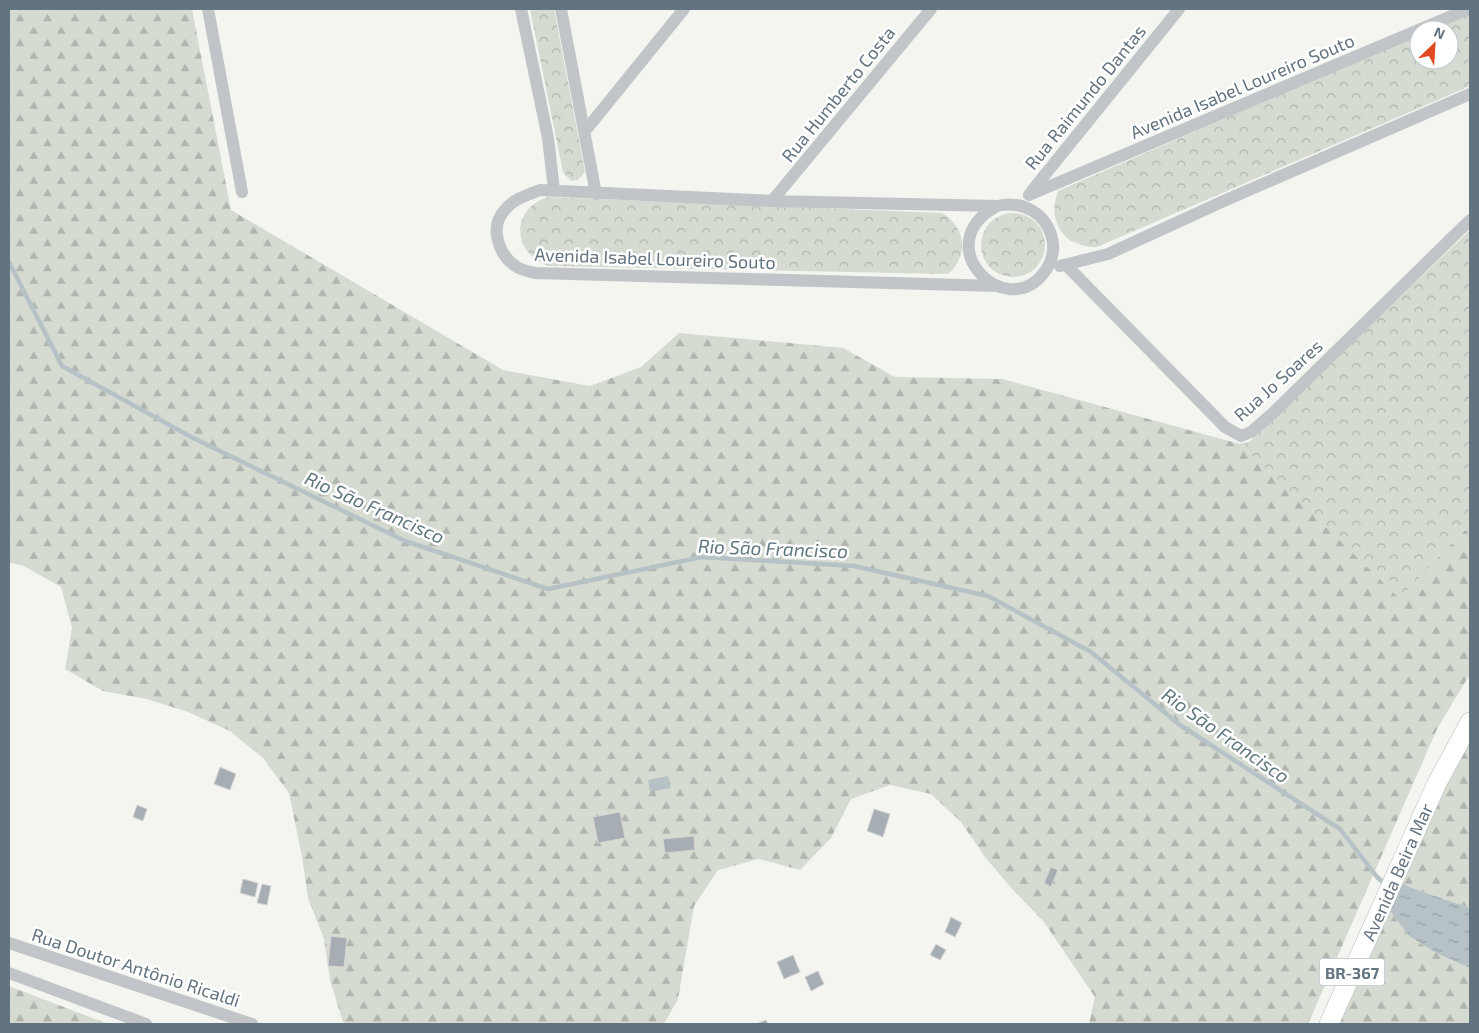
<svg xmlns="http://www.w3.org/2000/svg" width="1479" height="1033" viewBox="0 0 1479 1033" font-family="'Exo 2',sans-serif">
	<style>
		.forest { fill: url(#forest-firs) }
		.park { fill: url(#park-crowns) }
		.water { fill: url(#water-ripples) }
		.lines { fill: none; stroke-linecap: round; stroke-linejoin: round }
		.stream { stroke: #b6c2c6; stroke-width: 4.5 }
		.building { fill: #a6aeb3; stroke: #d5d5d3 }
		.primary-casing { stroke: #b4b8bc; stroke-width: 20 }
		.street { stroke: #c1c5c8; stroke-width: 12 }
		.primary { stroke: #fff; stroke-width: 19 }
		.labels { text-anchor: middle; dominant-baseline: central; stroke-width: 5; stroke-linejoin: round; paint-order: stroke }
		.shield { fill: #fff; stroke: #929ea7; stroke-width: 1 }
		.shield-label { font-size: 16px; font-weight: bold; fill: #637481 }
		.street-label { font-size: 18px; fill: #637481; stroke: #fff }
		.water-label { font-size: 19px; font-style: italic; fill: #5f777f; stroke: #fff }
	</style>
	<defs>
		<pattern id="forest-firs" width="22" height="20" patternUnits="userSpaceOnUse" patternTransform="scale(1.25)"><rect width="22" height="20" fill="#d5dbd1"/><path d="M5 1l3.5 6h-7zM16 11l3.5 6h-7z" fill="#b0b6af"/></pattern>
		<pattern id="park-crowns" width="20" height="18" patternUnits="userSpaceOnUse" patternTransform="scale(1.25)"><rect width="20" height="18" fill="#d5dbd1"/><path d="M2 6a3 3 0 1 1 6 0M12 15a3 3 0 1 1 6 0" fill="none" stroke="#b0b6af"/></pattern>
		<pattern id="water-ripples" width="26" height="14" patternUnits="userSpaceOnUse" patternTransform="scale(1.25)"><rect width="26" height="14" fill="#b6c2c6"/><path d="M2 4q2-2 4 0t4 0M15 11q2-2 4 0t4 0" fill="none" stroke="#98a2a6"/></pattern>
	</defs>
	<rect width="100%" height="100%" fill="#f4f4f0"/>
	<path class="forest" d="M 9,9 L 192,9 L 231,210 L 503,370 L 590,386 L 641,367 L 679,333 L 843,348 L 895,377 L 1002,379 L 1240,444 L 1399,597 L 1470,525 L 1470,674 L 1437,729 L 1308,1024 L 1089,1024 L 1095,997 L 1044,922 L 1013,890 L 985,857 L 961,822 L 931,794 L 890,785 L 851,799 L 831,838 L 800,870 L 759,859 L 718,870 L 694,906 L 678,999 L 664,1024 L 346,1024 L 343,1022 L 330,980 L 324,939 L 308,898 L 302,857 L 289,793 L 263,758 L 230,731 L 188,712 L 147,699 L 103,691 L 65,669 L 72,628 L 61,587 L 22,565 L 9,563 Z
		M 1470,728 L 1470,908 L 1412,888 L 1398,881 Z
		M 1390,911 L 1409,936 L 1438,954 L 1470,968 L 1470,1024 L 1336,1024 Z
		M 9,986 L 108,1024 L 9,1024 Z"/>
	<path class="park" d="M 530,9 L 554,9 L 585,172 L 578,180 L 571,181 L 563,172 Z
		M 1470,12 L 1470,86 L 1097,247 C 1065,248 1046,222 1058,191 L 1419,34 L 1419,60 L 1449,60 L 1449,30 L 1429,30 Z
		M 548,197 L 942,213 C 966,227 969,256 948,274 L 549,266 C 512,254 510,209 548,197 Z
		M981 245a32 32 0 1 1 64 0a32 32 0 1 1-64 0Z
		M 1470,230 L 1470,525 L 1399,598 L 1240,444 L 1249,442 Z"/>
	<path class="water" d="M 668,776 L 671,788 L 650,792 L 648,780 Z
		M 1398,881 L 1412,888 L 1470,908 L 1470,968 L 1438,954 L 1409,936 L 1390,911 Z"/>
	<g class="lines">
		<path class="stream" d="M 9,262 L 62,366 L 193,438 L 405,541 L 548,589 L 702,557 L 854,566 L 988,596 L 1091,652 L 1180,725 L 1340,829 L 1377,877 L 1386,885"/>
	</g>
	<path class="building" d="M 220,767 L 236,774 L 230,790 L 214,784 Z
		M 137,805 L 147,809 L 143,821 L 133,817 Z
		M 874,809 L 890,814 L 883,837 L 867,831 Z
		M 620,812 L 625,838 L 598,843 L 593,817 Z
		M 694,836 L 695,850 L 665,853 L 663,839 Z
		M 1051,867 L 1058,870 L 1051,887 L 1044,883 Z
		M 243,879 L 258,883 L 255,897 L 240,893 Z
		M 262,884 L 271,886 L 267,905 L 257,903 Z
		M 951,917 L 962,923 L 955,937 L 945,932 Z
		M 331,936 L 347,938 L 344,967 L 328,966 Z
		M 936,944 L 946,950 L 940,960 L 930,955 Z
		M 793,955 L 800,972 L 784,979 L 777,962 Z
		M 818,971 L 824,984 L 811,991 L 805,977 Z
		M 766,1020 L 768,1024 L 756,1024 Z"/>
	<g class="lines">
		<defs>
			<path id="primary" d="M 1329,1024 L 1437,783 L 1470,722"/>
		</defs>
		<use href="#primary" class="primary-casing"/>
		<path class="street" d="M 208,9 L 242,192
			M 521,9 L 548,138 L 554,190
			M 561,9 L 596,194
			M 585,131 L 684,9
			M 1031,192 L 1179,9
			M 1029,195 L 1468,9
			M 772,201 L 931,9
			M 997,206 C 927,244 1004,322 1043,274 C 1051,264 1055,251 1052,238 C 1046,213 1022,200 997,206 L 772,201 L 540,190 C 527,195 513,199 504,211 C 489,228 499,256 517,267 C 522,270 530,272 535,273 L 998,286
			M 1066,265 L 1225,427 L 1241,436 L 1251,432 L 1274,412 L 1470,220
			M 1060,266 L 1108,254 L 1226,200 L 1470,94
			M 9,943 L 252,1024
			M 9,973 L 146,1024"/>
		<use href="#primary" class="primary"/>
	</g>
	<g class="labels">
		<rect class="shield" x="1319.5" y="958.5" width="65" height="27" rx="4"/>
		<g class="shield-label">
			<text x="1352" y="972">BR-367</text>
		</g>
		<g class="street-label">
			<text transform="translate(1242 86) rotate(-23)">Avenida Isabel Loureiro Souto</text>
			<text transform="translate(838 94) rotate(-51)">Rua Humberto Costa</text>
			<text transform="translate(1085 97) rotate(-51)">Rua Raimundo Dantas</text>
			<text transform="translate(655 258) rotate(2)">Avenida Isabel Loureiro Souto</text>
			<text transform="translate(1278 380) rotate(-42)">Rua Jo Soares</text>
			<text transform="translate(1397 872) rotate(-66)">Avenida Beira Mar</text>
			<text transform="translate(136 967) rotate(18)">Rua Doutor Antônio Ricaldi</text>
		</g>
		<g class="water-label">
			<text transform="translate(375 507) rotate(24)">Rio São Francisco</text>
			<text transform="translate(773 548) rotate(2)">Rio São Francisco</text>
			<text transform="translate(1226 735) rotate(35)">Rio São Francisco</text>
		</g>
	</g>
	<rect width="1479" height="1033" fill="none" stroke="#637481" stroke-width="20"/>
	<g transform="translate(1434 45) rotate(25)"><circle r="24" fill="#ffffff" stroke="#c1c7cd"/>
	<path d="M0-4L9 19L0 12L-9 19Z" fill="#e14a22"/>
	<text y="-8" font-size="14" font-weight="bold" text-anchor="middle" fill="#637481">N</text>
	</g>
</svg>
